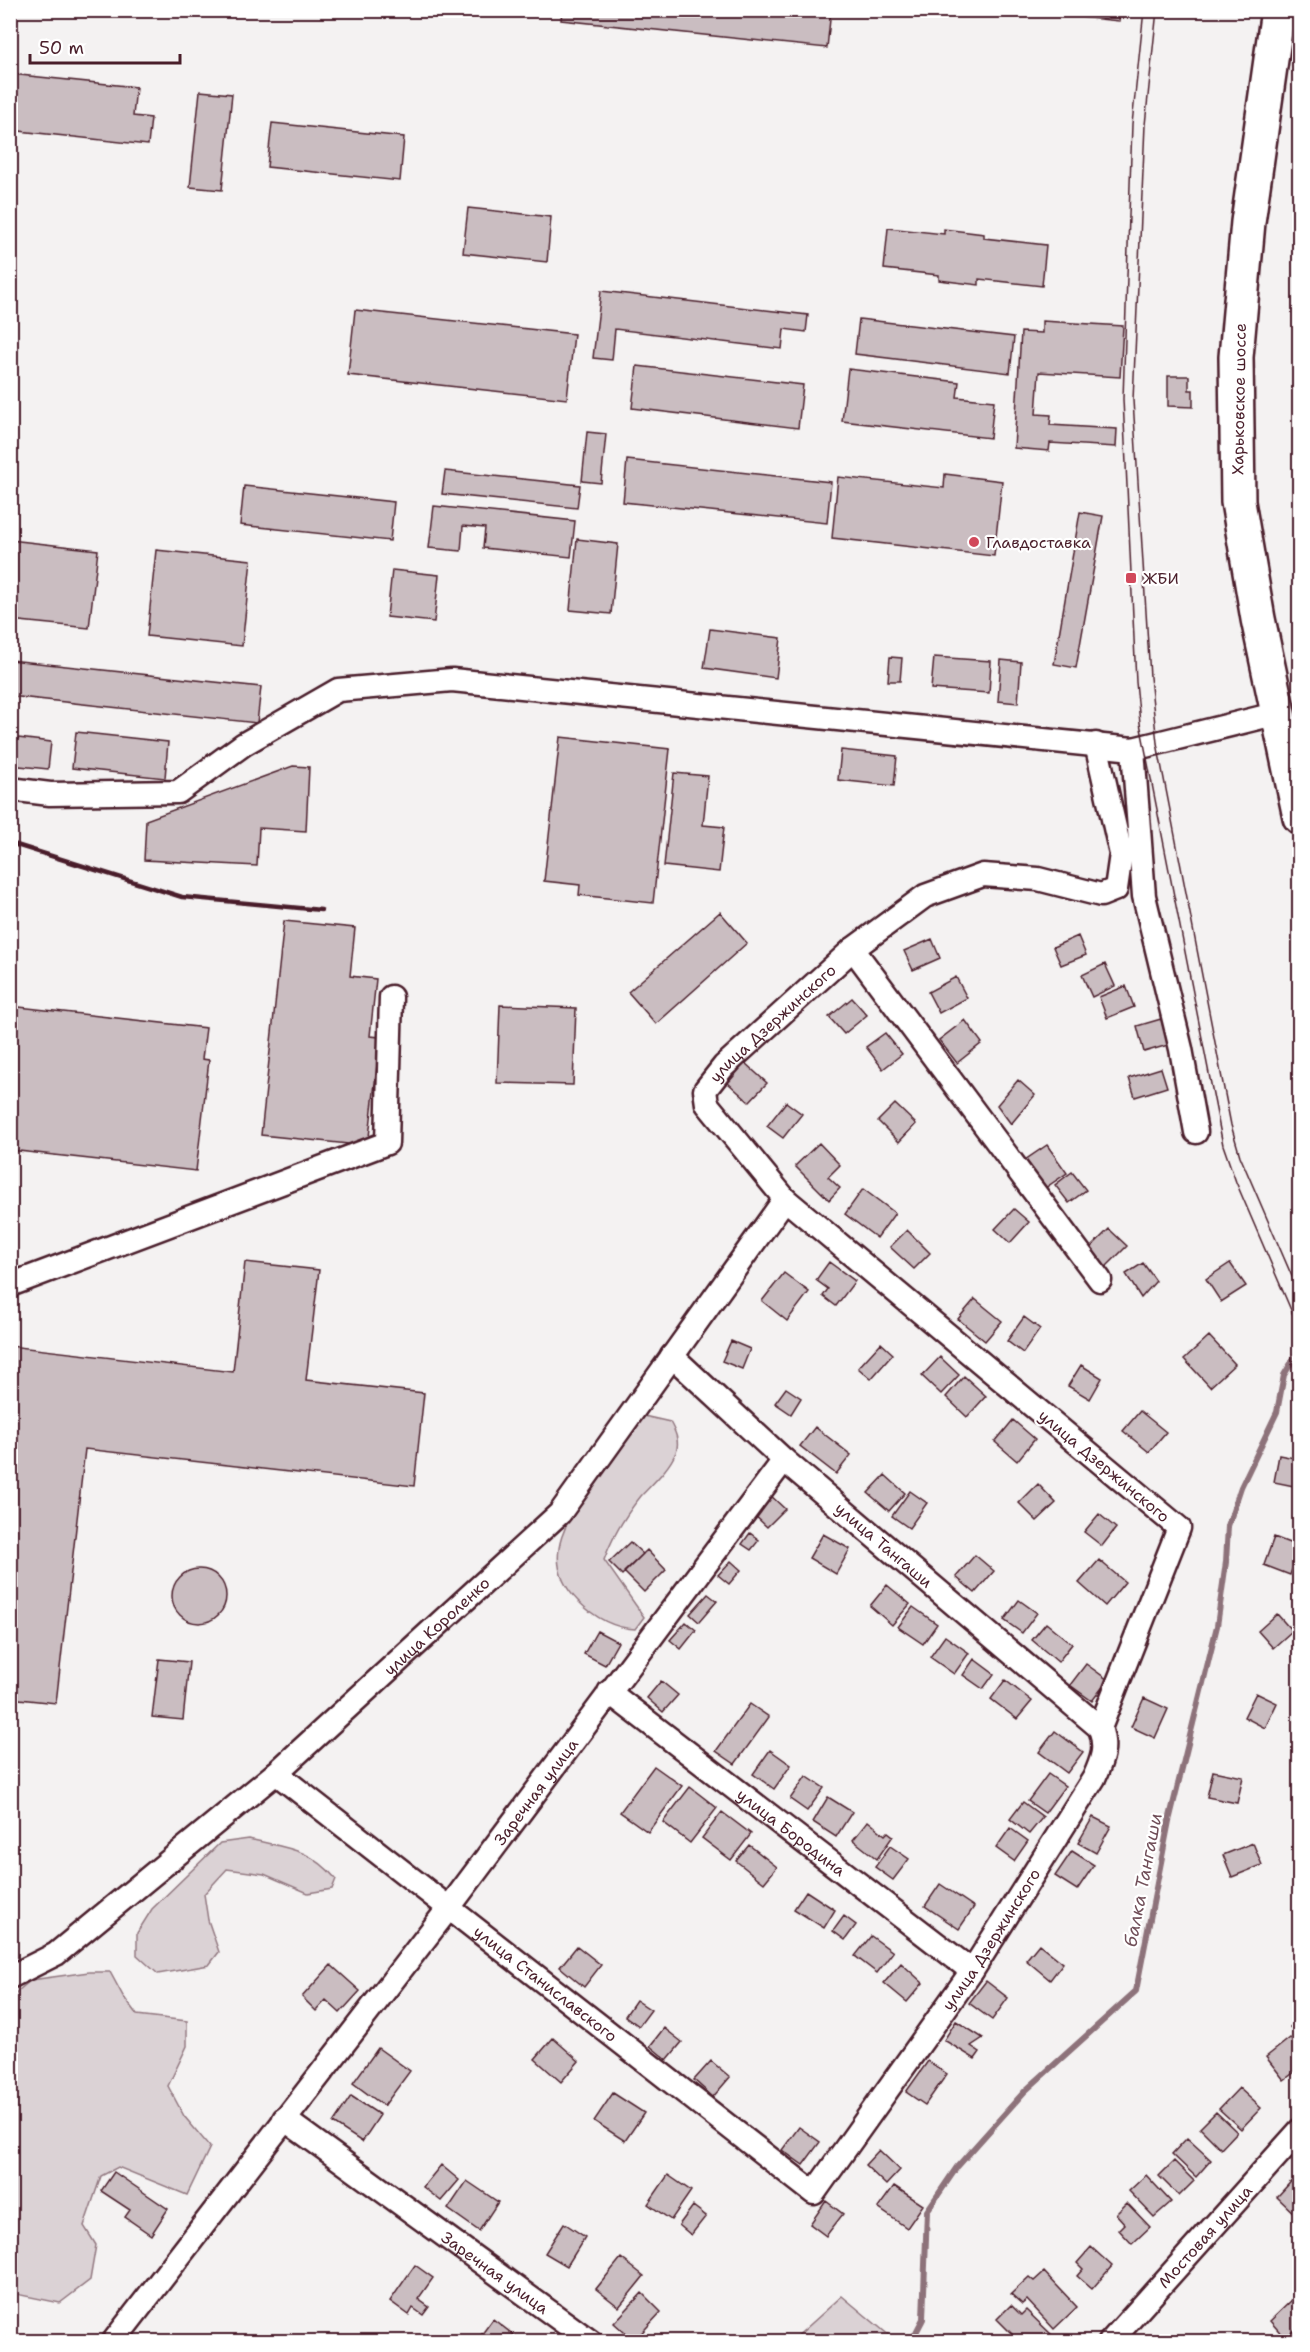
<svg xmlns="http://www.w3.org/2000/svg" width="1310" height="2352" viewBox="0 0 1310 2352" font-family="'Shantell Sans',sans-serif">
	<style>
		.green { fill: #dbd2d5; stroke: #927880; stroke-width: 1.5 }
		.lines { fill: none; stroke-linecap: round; stroke-linejoin: round }
		.stream { stroke: #8d727a; stroke-width: 6 }
		.building { fill: #cabdc1; stroke: #4a1f2b; stroke-width: 1.5 }
		.minor-casing { stroke: #4a1f2b; stroke-width: 27 }
		.primary-casing { stroke: #4a1f2b; stroke-width: 38 }
		.minor { stroke: #fff; stroke-width: 22 }
		.primary { stroke: #fff; stroke-width: 33 }
		.tram { stroke: #4a1f2b; stroke-width: 1.5 }
		.rail { stroke: #4a1f2b; stroke-width: 4.5 }
		.poi-dot { fill: #d1495b; stroke: #fff; stroke-width: 2 }
		.labels { text-anchor: middle; dominant-baseline: central; stroke-width: 4.5; stroke-linejoin: round; paint-order: stroke }
		.street-label { font-size: 16px; fill: #4a1f2b; stroke: #fff }
		.poi-label { font-size: 16px; fill: #4a1f2b; stroke: #fff; text-anchor: start }
		.water-label { font-size: 18px; font-style: italic; fill: #714f59; stroke: #fff }
	</style>
	<rect width="100%" height="100%" fill="#f4f2f2"/>
	<filter id="ink" filterUnits="userSpaceOnUse"><feTurbulence type="fractalNoise" baseFrequency=".0167" numOctaves="2"/><feDisplacementMap in="SourceGraphic" scale="12" xChannelSelector="R" yChannelSelector="G"/><feConvolveMatrix kernelMatrix="1 2 1 2 8 2 1 2 1" color-interpolation-filters="sRGB"/></filter>
	<g filter="url(#ink)">
		<path class="green" d="M 644,1416 L 670,1422 C 675,1431 680,1441 676,1452 C 669,1469 653,1483 641,1496 C 624,1517 613,1535 604,1560 L 644,1617 L 635,1629 C 613,1628 594,1617 578,1601 C 534,1557 573,1510 602,1472 C 616,1453 630,1434 644,1416 Z
			M 249,1839 C 286,1848 310,1848 336,1879 L 332,1889 L 308,1893 L 264,1874 L 227,1869 L 204,1894 L 208,1920 L 219,1952 L 209,1965 L 158,1974 L 137,1955 L 137,1933 L 152,1909 L 220,1843 Z
			M 89,1972 L 110,1972 L 123,1996 L 137,2015 L 187,2021 L 187,2046 L 168,2086 L 184,2116 L 210,2147 L 187,2195 L 118,2167 L 101,2176 L 84,2226 L 96,2245 L 90,2280 L 60,2303 L 11,2293 L 11,2001 L 18,1991 L 31,1980 Z
			M 842,2296 L 891,2337 L 886,2341 L 792,2341 Z"/>
		<g class="lines">
			<path class="stream" d="M 911,2342 L 923,2319 L 927,2211 L 957,2167 L 1025,2091 L 1136,1991 L 1169,1821 L 1217,1626 L 1226,1562 L 1228,1526 L 1241,1487 L 1277,1412 L 1284,1375 L 1296,1355"/>
		</g>
		<path class="building" d="M 562,10 L 831,10 L 827,48 L 561,20 Z
			M 1081,10 L 1120,10 L 1119,21 L 1080,17 Z
			M 10,74 L 136,87 L 133,116 L 151,118 L 148,145 L 10,130 Z
			M 200,91 L 232,94 L 222,190 L 190,187 Z
			M 272,123 L 404,137 L 400,181 L 267,167 Z
			M 468,208 L 551,217 L 547,262 L 463,253 Z
			M 888,228 L 944,234 L 944,229 L 984,234 L 984,238 L 1046,245 L 1042,286 L 979,279 L 979,285 L 939,280 L 939,275 L 884,269 Z
			M 601,291 L 808,315 L 806,332 L 784,329 L 782,349 L 615,329 L 612,360 L 593,358 Z
			M 355,310 L 574,334 L 567,399 L 348,375 Z
			M 859,319 L 1014,337 L 1010,373 L 855,354 Z
			M 1042,321 L 1123,326 L 1120,377 L 1039,372 L 1036,414 L 1051,415 L 1050,425 L 1117,429 L 1116,447 L 1050,443 L 1049,451 L 1014,448 L 1021,332 L 1042,333 Z
			M 637,366 L 803,385 L 798,428 L 632,408 Z
			M 848,369 L 959,382 L 957,397 L 994,401 L 990,438 L 842,421 Z
			M 1168,376 L 1189,376 L 1189,390 L 1193,390 L 1193,407 L 1168,406 Z
			M 587,432 L 606,434 L 601,483 L 582,481 Z
			M 627,460 L 831,482 L 827,523 L 623,502 Z
			M 445,471 L 580,485 L 577,508 L 442,494 Z
			M 945,474 L 1002,481 L 994,556 L 832,538 L 838,477 L 944,488 Z
			M 244,486 L 394,502 L 390,541 L 240,525 Z
			M 434,506 L 575,521 L 571,557 L 483,548 L 485,528 L 463,526 L 461,551 L 429,548 Z
			M 1080,512 L 1103,516 L 1076,668 L 1054,664 Z
			M 577,539 L 618,544 L 611,614 L 570,610 Z
			M 10,540 L 98,550 L 89,628 L 10,620 Z
			M 156,550 L 251,560 L 242,646 L 147,636 Z
			M 392,570 L 439,575 L 434,622 L 387,617 Z
			M 710,629 L 781,638 L 776,678 L 704,668 Z
			M 890,657 L 902,658 L 900,681 L 888,681 Z
			M 934,657 L 991,661 L 989,693 L 931,689 Z
			M 10,660 L 261,687 L 257,723 L 10,696 Z
			M 1001,660 L 1021,662 L 1018,703 L 998,701 Z
			M 76,732 L 168,742 L 165,778 L 72,768 Z
			M 10,737 L 51,742 L 48,769 L 10,765 Z
			M 560,737 L 670,749 L 653,903 L 579,895 L 580,885 L 544,881 Z
			M 841,750 L 897,756 L 894,786 L 838,780 Z
			M 293,766 L 309,767 L 306,831 L 259,828 L 257,866 L 144,860 L 146,820 Z
			M 674,773 L 708,776 L 703,825 L 724,827 L 719,872 L 664,866 Z
			M 720,912 L 747,943 L 656,1024 L 628,992 Z
			M 284,921 L 355,928 L 350,976 L 376,979 L 370,1036 L 380,1037 L 368,1146 L 261,1135 Z
			M 1078,936 L 1086,955 L 1061,965 L 1053,947 Z
			M 932,939 L 940,958 L 913,970 L 904,951 Z
			M 1105,964 L 1115,986 L 1092,997 L 1082,975 Z
			M 956,977 L 967,998 L 939,1013 L 928,992 Z
			M 1126,986 L 1134,1007 L 1107,1018 L 1099,997 Z
			M 852,998 L 867,1015 L 844,1034 L 829,1017 Z
			M 500,1005 L 576,1008 L 573,1085 L 497,1083 Z
			M 10,1006 L 206,1028 L 202,1059 L 209,1060 L 196,1171 L 10,1150 Z
			M 1161,1019 L 1168,1045 L 1144,1052 L 1137,1026 Z
			M 965,1020 L 982,1043 L 957,1063 L 939,1040 Z
			M 885,1033 L 902,1054 L 883,1069 L 866,1047 Z
			M 745,1063 L 767,1083 L 749,1102 L 728,1083 Z
			M 1161,1068 L 1167,1087 L 1135,1097 L 1129,1078 Z
			M 1018,1080 L 1035,1095 L 1011,1124 L 997,1105 Z
			M 786,1102 L 802,1114 L 783,1138 L 767,1126 Z
			M 895,1104 L 916,1124 L 899,1142 L 878,1121 Z
			M 819,1143 L 840,1165 L 828,1177 L 840,1188 L 829,1200 L 795,1166 Z
			M 1047,1145 L 1067,1173 L 1045,1188 L 1025,1160 Z
			M 1072,1172 L 1086,1190 L 1069,1203 L 1055,1185 Z
			M 863,1189 L 895,1213 L 877,1238 L 845,1214 Z
			M 1014,1209 L 1029,1222 L 1010,1243 L 995,1229 Z
			M 1109,1229 L 1127,1246 L 1106,1267 L 1089,1249 Z
			M 907,1230 L 930,1253 L 914,1269 L 890,1247 Z
			M 245,1262 L 319,1270 L 306,1380 L 424,1393 L 414,1486 L 85,1449 L 56,1703 L 10,1698 L 10,1346 L 233,1372 Z
			M 829,1262 L 855,1281 L 836,1306 L 823,1296 L 828,1289 L 816,1280 Z
			M 1143,1263 L 1156,1281 L 1141,1298 L 1126,1274 Z
			M 1230,1263 L 1246,1286 L 1221,1302 L 1206,1279 Z
			M 784,1273 L 809,1292 L 787,1321 L 762,1301 Z
			M 975,1299 L 1002,1321 L 985,1341 L 958,1319 Z
			M 1024,1317 L 1040,1329 L 1023,1353 L 1007,1341 Z
			M 1209,1336 L 1235,1364 L 1210,1387 L 1184,1359 Z
			M 731,1341 L 750,1349 L 742,1369 L 722,1361 Z
			M 881,1343 L 893,1354 L 871,1379 L 858,1368 Z
			M 940,1357 L 959,1375 L 941,1394 L 922,1376 Z
			M 1081,1365 L 1102,1378 L 1090,1399 L 1068,1386 Z
			M 964,1376 L 986,1396 L 967,1417 L 946,1397 Z
			M 786,1388 L 801,1398 L 791,1414 L 775,1403 Z
			M 1140,1411 L 1166,1432 L 1149,1452 L 1123,1431 Z
			M 1013,1420 L 1035,1439 L 1017,1461 L 995,1442 Z
			M 815,1427 L 851,1455 L 836,1474 L 800,1446 Z
			M 1279,1455 L 1300,1459 L 1299,1487 L 1274,1482 Z
			M 885,1475 L 905,1493 L 889,1511 L 868,1493 Z
			M 1038,1484 L 1056,1503 L 1037,1521 L 1019,1503 Z
			M 910,1491 L 927,1503 L 909,1528 L 892,1516 Z
			M 769,1494 L 785,1509 L 767,1527 L 751,1512 Z
			M 1099,1514 L 1116,1528 L 1102,1546 L 1084,1532 Z
			M 750,1533 L 759,1540 L 751,1550 L 742,1544 Z
			M 823,1534 L 850,1549 L 836,1574 L 809,1558 Z
			M 1274,1537 L 1300,1547 L 1290,1575 L 1264,1565 Z
			M 630,1542 L 643,1554 L 622,1575 L 609,1562 Z
			M 647,1550 L 666,1570 L 644,1592 L 624,1572 Z
			M 975,1555 L 994,1571 L 975,1593 L 956,1577 Z
			M 1099,1560 L 1125,1582 L 1105,1606 L 1079,1583 Z
			M 731,1561 L 741,1570 L 729,1584 L 718,1575 Z
			M172 1596a27 27 0 1 1 54 0a27 27 0 1 1-54 0Z
			M 887,1585 L 910,1604 L 892,1625 L 870,1606 Z
			M 708,1594 L 717,1601 L 699,1622 L 690,1614 Z
			M 1019,1600 L 1037,1613 L 1022,1633 L 1004,1620 Z
			M 913,1607 L 937,1624 L 923,1644 L 898,1627 Z
			M 1277,1614 L 1292,1631 L 1273,1648 L 1258,1631 Z
			M 686,1622 L 696,1630 L 681,1649 L 670,1640 Z
			M 1046,1623 L 1072,1644 L 1058,1662 L 1032,1640 Z
			M 597,1631 L 618,1642 L 605,1665 L 584,1654 Z
			M 945,1636 L 969,1653 L 954,1674 L 930,1657 Z
			M 159,1659 L 189,1662 L 183,1720 L 152,1717 Z
			M 974,1659 L 994,1674 L 983,1689 L 963,1675 Z
			M 1086,1664 L 1108,1680 L 1092,1701 L 1070,1685 Z
			M 1005,1680 L 1032,1701 L 1017,1719 L 991,1699 Z
			M 661,1681 L 678,1695 L 663,1712 L 647,1698 Z
			M 1256,1693 L 1277,1703 L 1265,1728 L 1244,1717 Z
			M 1144,1698 L 1168,1709 L 1155,1738 L 1131,1727 Z
			M 750,1704 L 769,1717 L 735,1764 L 716,1751 Z
			M 1055,1731 L 1083,1752 L 1067,1773 L 1039,1752 Z
			M 770,1750 L 791,1765 L 774,1789 L 753,1774 Z
			M 654,1766 L 682,1786 L 648,1832 L 620,1812 Z
			M 1213,1771 L 1243,1777 L 1237,1803 L 1207,1797 Z
			M 1048,1774 L 1065,1786 L 1045,1813 L 1028,1801 Z
			M 806,1776 L 824,1788 L 807,1811 L 790,1799 Z
			M 690,1787 L 717,1808 L 690,1843 L 663,1822 Z
			M 828,1797 L 852,1812 L 836,1837 L 813,1822 Z
			M 1023,1802 L 1043,1817 L 1029,1834 L 1010,1819 Z
			M 722,1812 L 751,1834 L 731,1860 L 702,1838 Z
			M 1093,1817 L 1111,1826 L 1096,1853 L 1078,1843 Z
			M 868,1821 L 885,1835 L 888,1832 L 893,1836 L 877,1859 L 853,1840 Z
			M 1010,1828 L 1028,1841 L 1014,1861 L 996,1848 Z
			M 1253,1843 L 1262,1865 L 1232,1877 L 1223,1855 Z
			M 749,1845 L 777,1867 L 764,1883 L 736,1861 Z
			M 890,1846 L 909,1859 L 893,1880 L 875,1867 Z
			M 1072,1851 L 1094,1865 L 1077,1890 L 1055,1876 Z
			M 940,1884 L 974,1907 L 959,1929 L 925,1906 Z
			M 806,1891 L 835,1910 L 824,1928 L 794,1909 Z
			M 844,1916 L 856,1925 L 845,1940 L 833,1931 Z
			M 871,1936 L 893,1952 L 877,1973 L 855,1956 Z
			M 1039,1944 L 1063,1963 L 1050,1980 L 1026,1960 Z
			M 577,1946 L 601,1965 L 584,1987 L 560,1967 Z
			M 901,1963 L 923,1983 L 907,2002 L 884,1983 Z
			M 331,1965 L 360,1991 L 340,2013 L 326,2000 L 316,2011 L 302,1997 Z
			M 986,1981 L 1008,1998 L 992,2020 L 969,2003 Z
			M 636,2000 L 651,2010 L 639,2026 L 625,2016 Z
			M 1300,2018 L 1300,2037 L 1290,2027 Z
			M 956,2021 L 983,2038 L 971,2046 L 980,2052 L 975,2059 L 944,2040 Z
			M 664,2028 L 682,2042 L 667,2060 L 650,2046 Z
			M 553,2038 L 579,2061 L 561,2082 L 535,2059 Z
			M 1290,2038 L 1300,2050 L 1300,2068 L 1284,2080 L 1266,2057 Z
			M 378,2048 L 410,2071 L 384,2106 L 353,2083 Z
			M 711,2061 L 730,2077 L 713,2097 L 694,2080 Z
			M 928,2061 L 947,2074 L 925,2105 L 906,2092 Z
			M 1239,2088 L 1261,2108 L 1241,2129 L 1219,2109 Z
			M 613,2093 L 644,2113 L 625,2141 L 594,2121 Z
			M 351,2096 L 380,2115 L 362,2142 L 333,2123 Z
			M 1216,2112 L 1237,2132 L 1221,2149 L 1200,2128 Z
			M 799,2127 L 820,2142 L 803,2165 L 782,2150 Z
			M 1187,2138 L 1211,2160 L 1196,2177 L 1172,2154 Z
			M 879,2150 L 900,2170 L 886,2185 L 865,2165 Z
			M 1174,2161 L 1194,2181 L 1179,2196 L 1159,2176 Z
			M 441,2165 L 459,2180 L 441,2201 L 423,2187 Z
			M 114,2172 L 168,2209 L 151,2235 L 125,2217 L 130,2210 L 101,2191 Z
			M 1299,2173 L 1300,2216 L 1298,2217 L 1277,2197 Z
			M 668,2175 L 691,2191 L 671,2220 L 648,2204 Z
			M 1146,2175 L 1171,2202 L 1154,2217 L 1129,2191 Z
			M 467,2181 L 498,2202 L 479,2231 L 448,2209 Z
			M 894,2186 L 923,2205 L 907,2228 L 878,2208 Z
			M 826,2201 L 843,2214 L 826,2236 L 810,2224 Z
			M 1127,2203 L 1150,2227 L 1132,2244 L 1119,2230 L 1125,2224 L 1116,2214 Z
			M 693,2206 L 706,2216 L 691,2235 L 679,2225 Z
			M 564,2223 L 585,2237 L 567,2266 L 545,2253 Z
			M 1091,2247 L 1112,2266 L 1092,2289 L 1077,2276 L 1083,2269 L 1077,2263 Z
			M 621,2258 L 644,2276 L 619,2307 L 596,2289 Z
			M 415,2265 L 433,2278 L 418,2299 L 429,2307 L 423,2315 L 413,2308 L 409,2315 L 390,2301 Z
			M 1044,2272 L 1077,2307 L 1054,2329 L 1027,2300 L 1022,2304 L 1011,2294 L 1029,2277 L 1034,2281 Z
			M 642,2293 L 661,2312 L 634,2341 L 614,2323 Z
			M 1294,2298 L 1300,2304 L 1300,2325 L 1285,2338 L 1270,2321 Z
			M 1011,2305 L 1021,2315 L 1026,2310 L 1053,2336 L 1047,2342 L 1005,2342 L 1012,2334 L 997,2319 Z
			M 493,2319 L 519,2339 L 518,2342 L 476,2342 Z"/>
		<g class="lines">
			<defs>
				<g id="minor">
					<path d="M 1133,749 L 1144,896 L 1181,1049 L 1196,1132"/>
					<path d="M 10,789 L 50,794 L 178,792 L 244,744 L 338,690 L 452,680 L 1133,749 L 1279,713"/>
					<path d="M 853,949 L 1100,1280"/>
					<path d="M 10,1285 L 387,1143 L 391,997"/>
					<path id="s1" d="M 672,1356 L 784,1460 L 1100,1728"/>
					<path id="s2" d="M 609,1692 L 972,1971"/>
					<path id="s3" d="M 276,1773 L 814,2193 L 972,1971 L 1094,1778 C 1102,1760 1107,1748 1100,1728 L 1179,1528 L 785,1199 L 707,1104 L 705,1090 L 724,1066 L 853,949 L 925,896 L 983,875 L 1038,879 L 1101,895 L 1116,889 L 1121,854 L 1096,744"/>
					<path id="s4" d="M 10,1977 L 56,1954 L 276,1773 L 560,1513 L 785,1199"/>
					<path id="s5" d="M 284,2119 L 591,2342"/>
					<path id="s6" d="M 113,2342 L 448,1909 L 784,1460"/>
					<path id="s7" d="M 1110,2342 L 1300,2130"/>
				</g>
				<path id="primary" d="M 1278,10 L 1248,222 L 1236,357 L 1238,502 L 1258,619 L 1300,817"/>
			</defs>
			<use href="#minor" class="minor-casing"/>
			<use href="#primary" class="primary-casing"/>
			<use href="#minor" class="minor"/>
			<use href="#primary" class="primary"/>
			<path class="tram" d="M 1144,10 L 1132,124 L 1123,399 L 1136,682 L 1140,723 L 1223,1145 L 1236,1182 L 1300,1331
				M 1157,10 L 1145,125 L 1133,400 L 1150,677 L 1157,743 L 1231,1125 L 1240,1156 L 1300,1295"/>
			<path class="rail" d="M 10,843 L 182,897 L 321,910"/>
		</g>
	</g>
	<g class="poi-dot">
		<circle cx="974" cy="542" r="6"/>
		<rect x="1125" y="572" width="12" height="12" rx="3"/>
	</g>
	<g class="labels">
		<g class="street-label">
			<text transform="translate(1239 399) rotate(-89)">Харьковское шоссе</text>
			<text stroke="none"><textPath href="#s3" startOffset="2196">улица Дзержинского</textPath></text>
			<text transform="translate(1104 1466) rotate(40)">улица Дзержинского</text>
			<text stroke="none"><textPath href="#s1" startOffset="284">улица Тангаши</textPath></text>
			<text stroke="none"><textPath href="#s4" startOffset="554">улица Короленко</textPath></text>
			<text stroke="none"><textPath href="#s6" startOffset="694">Заречная улица</textPath></text>
			<text stroke="none"><textPath href="#s2" startOffset="230">улица Бородина</textPath></text>
			<text stroke="none"><textPath href="#s3" startOffset="992">улица Дзержинского</textPath></text>
			<text stroke="none"><textPath href="#s3" startOffset="342">улица Станиславского</textPath></text>
			<text stroke="none"><textPath href="#s7" startOffset="142">Мостовая улица</textPath></text>
			<text stroke="none"><textPath href="#s5" startOffset="261">Заречная улица</textPath></text>
		</g>
		<g class="poi-label">
			<text x="986" y="542">Главдоставка</text>
			<text x="1143" y="578">ЖБИ</text>
		</g>
		<g class="water-label">
			<text transform="translate(1143 1880) rotate(-79)">балка Тангаши</text>
		</g>
	</g>
	<rect width="1310" height="2352" fill="none" stroke="#fff" stroke-width="36"/>
	<rect x="18" y="18" width="1274" height="2316" fill="none" stroke="#4a1f2b" stroke-width="2" filter="url(#ink)"/>
	<path d="M30 54v9h150v-9" fill="none" stroke="#4a1f2b" stroke-width="3"/>
	<text x="39" y="54" font-size="18" fill="#4a1f2b" stroke="#ffffff" stroke-width="4.5" paint-order="stroke">50 m</text>
</svg>
